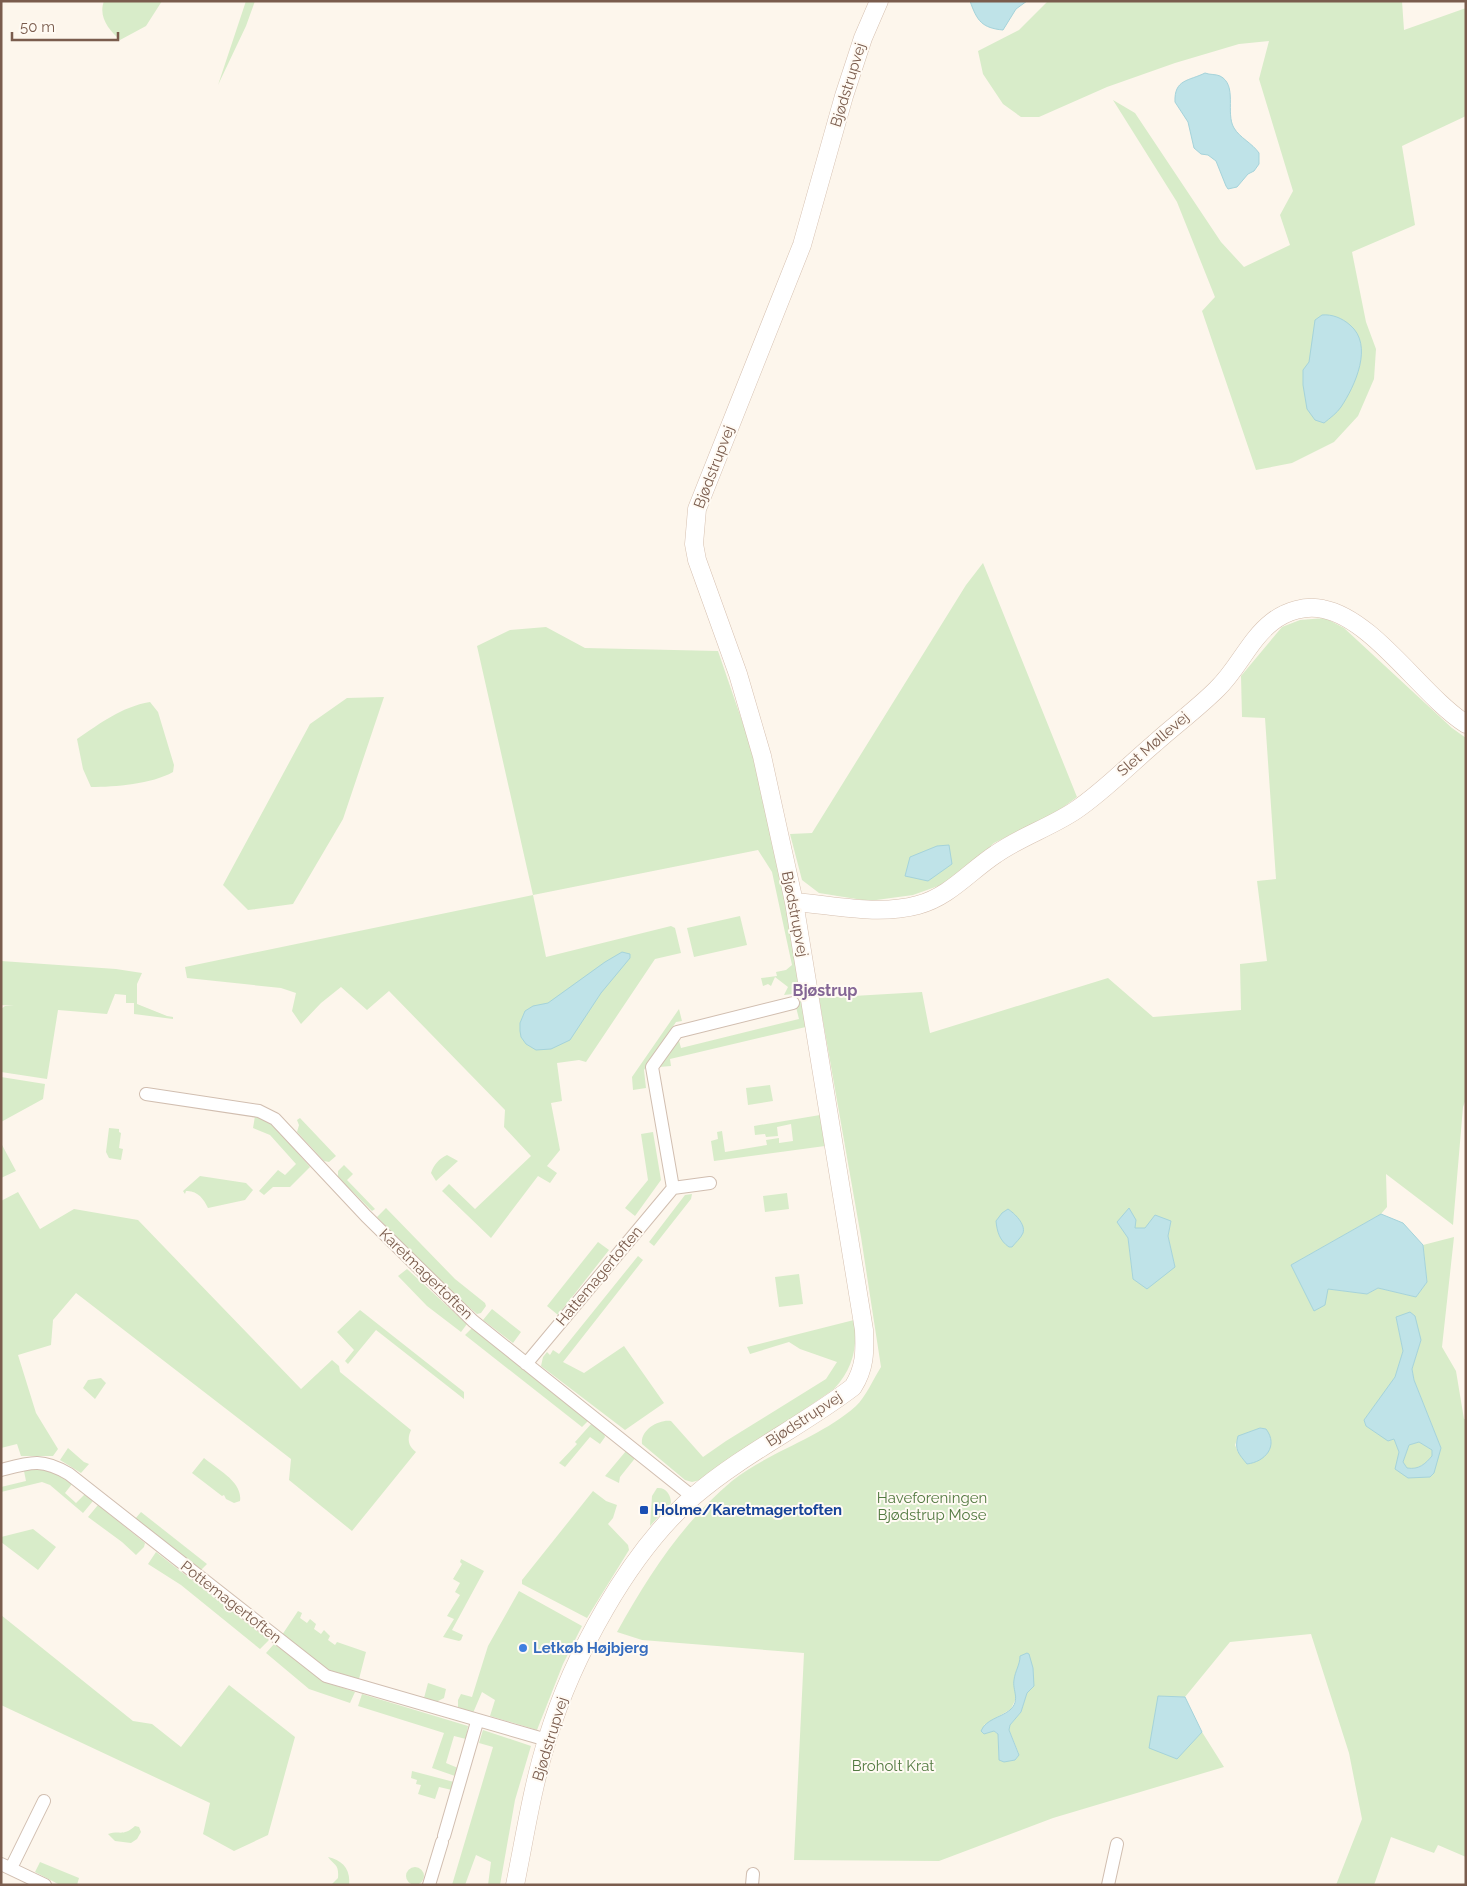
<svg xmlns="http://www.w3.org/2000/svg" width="1467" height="1886" viewBox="0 0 1467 1886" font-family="Raleway,sans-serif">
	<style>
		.green { fill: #d8ecc9; fill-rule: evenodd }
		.water { fill: #bfe3e8; stroke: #a5d3da; fill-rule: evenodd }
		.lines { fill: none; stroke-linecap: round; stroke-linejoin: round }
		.street-casing { stroke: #d1beb0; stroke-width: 14 }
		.secondary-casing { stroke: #d6c0b0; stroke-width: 19 }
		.street { stroke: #fff; stroke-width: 12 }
		.secondary { stroke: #fff; stroke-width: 18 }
		.transit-dot { fill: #1a4fb4; stroke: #fffaf3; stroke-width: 2 }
		.shop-dot { fill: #3f7fe0; stroke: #fffaf3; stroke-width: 2 }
		.labels { text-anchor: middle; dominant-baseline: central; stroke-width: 4; stroke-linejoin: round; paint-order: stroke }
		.street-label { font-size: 15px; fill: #7a5c4d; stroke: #fffaf3 }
		.park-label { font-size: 15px; fill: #537a41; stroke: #fffaf3 }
		.transit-label { font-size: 15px; font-weight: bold; fill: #164399; stroke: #fffaf3; text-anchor: start }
		.shop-label { font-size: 15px; font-weight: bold; fill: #366cbe; stroke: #fffaf3; text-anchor: start }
		.neighbourhood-label { font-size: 16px; font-weight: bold; fill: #846695; stroke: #fffaf3 }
	</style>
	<rect width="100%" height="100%" fill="#fdf6ec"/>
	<path class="green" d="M 104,1 L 162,1 L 146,26 L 120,40 C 109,30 98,17 104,1 Z
		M 246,1 L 255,1 L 246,26 L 218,85 Z
		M 1048,1 L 1402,1 L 1404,30 L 1466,8 L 1466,116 L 1402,146 L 1415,225 L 1352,252 L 1366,322 L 1376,349 L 1374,379 L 1358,416 L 1334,442 L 1292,463 L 1256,470 L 1202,311 L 1215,297 L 1177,202 L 1113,100 L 1135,113 L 1221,242 L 1244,267 L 1290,245 L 1280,215 L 1293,191 L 1259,79 L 1269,41 L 1239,44 L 1175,63 L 1107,87 L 1039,117 L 1021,117 L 1003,104 L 983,74 L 978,51 L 1019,30 Z
		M 983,563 L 1077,797 L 1058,811 L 994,843 L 967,869 L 941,885 L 913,895 L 869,901 L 819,893 L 802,880 L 790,834 L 812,833 L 966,585 Z
		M 1325,618 L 1344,628 L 1452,728 L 1466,738 L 1466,1099 L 1463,1107 L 1453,1225 L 1386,1174 L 1387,1207 L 1381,1214 L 1291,1265 L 1328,1289 L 1367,1294 L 1378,1288 L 1416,1297 L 1427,1282 L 1423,1245 L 1454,1237 L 1442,1347 L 1456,1371 L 1464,1419 L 1466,1419 L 1466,1857 L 1438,1845 L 1434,1853 L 1391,1837 L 1374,1885 L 1336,1885 L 1362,1819 L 1349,1753 L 1311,1634 L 1230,1642 L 1185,1697 L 1158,1696 L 1177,1758 L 1202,1732 L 1224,1767 L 1053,1818 L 939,1861 L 794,1860 L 804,1653 L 642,1640 L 617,1632 C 648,1576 683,1522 732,1481 C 770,1451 820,1438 856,1406 C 865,1398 874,1378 881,1367 L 861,1237 L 819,998 L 922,992 L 930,1033 L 1108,978 L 1153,1017 L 1241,1010 L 1240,964 L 1267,961 L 1257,881 L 1276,879 L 1265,718 L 1242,717 L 1241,676 L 1282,627 L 1300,620 ZM 1171,1221 L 1168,1236 L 1175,1267 L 1133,1279 L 1128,1238 L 1134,1228 L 1145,1228 ZM 1396,1317 L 1421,1340 L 1412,1369 L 1414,1380 L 1441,1448 L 1429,1477 L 1396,1469 L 1399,1452 L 1394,1439 L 1388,1440 L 1366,1426 L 1364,1420 L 1395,1378 L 1403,1351 ZM 1260,1428 L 1266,1429 L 1238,1452 L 1235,1445 L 1238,1437 ZM 1020,1656 L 1027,1693 L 1021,1712 L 1010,1725 L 1009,1730 L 1019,1754 L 999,1760 L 998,1734 L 984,1725 L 1011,1709 L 1017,1696 L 1014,1681 L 1020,1664 Z
		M 546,627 L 585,648 L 718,651 L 752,750 L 785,879 L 802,997 L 794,999 L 793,994 L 784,995 L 788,987 L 775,977 L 771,986 L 768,984 L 763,986 L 761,978 L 777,976 L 776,972 L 786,970 L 792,965 L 772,872 L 758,850 L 533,895 L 546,957 L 671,926 L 675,928 L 681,953 L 655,959 L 586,1062 L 579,1060 L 557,1063 L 562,1101 L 551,1103 L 560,1150 L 547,1166 L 557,1173 L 550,1183 L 538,1176 L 491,1238 L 442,1191 L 449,1184 L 475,1209 L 531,1156 L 504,1127 L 505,1110 L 389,991 L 367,1010 L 341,987 L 321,1003 L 301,1024 L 292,1011 L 296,993 L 281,988 L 187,978 L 185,967 L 533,895 L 477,646 L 510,630 Z
		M 384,697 L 343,819 L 293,904 L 248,910 L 223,885 L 310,724 L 347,698 Z
		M 150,702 L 158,712 L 174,765 L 173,772 C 152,784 115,787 91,787 L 83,769 L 77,739 C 101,723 121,707 150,702 Z
		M 740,916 L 747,945 L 694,957 L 687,928 Z
		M 1,961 L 116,969 L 142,973 L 137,984 L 137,1004 L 167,1016 L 173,1017 L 173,1019 L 134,1014 L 134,1003 L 126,1003 L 126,995 L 115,994 L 107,1014 L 58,1010 L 47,1079 L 1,1072 L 1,1009 L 5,1006 L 14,1006 L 1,1005 Z
		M 806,1000 L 810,1026 L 670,1059 L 671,1066 L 659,1067 L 678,1037 L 681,1048 L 799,1019 L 795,1003 Z
		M 679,1009 L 682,1021 L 676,1022 L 644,1070 L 646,1088 L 633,1090 L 632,1077 Z
		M 1,1077 L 45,1084 L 43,1099 L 1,1122 Z
		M 770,1085 L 773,1101 L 748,1105 L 746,1088 Z
		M 820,1115 L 825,1146 L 714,1161 L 711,1141 L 718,1139 L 717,1132 L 722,1131 L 725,1152 L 767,1145 L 766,1140 L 779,1138 L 779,1143 L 793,1141 L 791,1124 L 777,1127 L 778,1136 L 766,1137 L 765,1134 L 755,1135 L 754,1126 Z
		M 255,1116 L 268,1119 L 310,1167 L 290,1187 L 273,1187 L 264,1195 L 259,1191 L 278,1170 L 285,1175 L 296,1164 L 270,1135 L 253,1128 Z
		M 300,1118 L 336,1156 L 329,1162 L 324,1161 L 297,1132 L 299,1125 L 297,1120 Z
		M 109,1128 L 119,1129 L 119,1132 L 121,1133 L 119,1148 L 123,1149 L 121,1160 L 109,1158 L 106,1152 Z
		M 653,1132 L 661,1180 L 635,1216 L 625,1208 L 648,1180 L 641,1134 Z
		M 1,1143 L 16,1171 L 1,1178 Z
		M 447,1155 L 458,1161 L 436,1181 L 431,1173 C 434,1164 439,1159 447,1155 Z
		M 344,1165 L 353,1174 L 347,1180 L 375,1209 L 372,1211 L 338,1177 L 338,1171 Z
		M 200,1176 L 246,1183 L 253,1190 L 245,1200 L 208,1208 C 204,1199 197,1190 186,1191 L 185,1194 L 183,1191 Z
		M 18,1192 L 40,1229 L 74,1209 L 138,1220 L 301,1389 L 332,1360 L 339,1366 L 340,1372 L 411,1430 C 407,1439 408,1446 416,1452 L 352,1531 L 289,1480 L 291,1459 L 76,1293 L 53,1320 L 51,1345 L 18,1355 L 36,1413 L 58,1449 L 53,1456 L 21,1456 L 17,1444 L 1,1448 L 1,1201 Z
		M 787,1193 L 789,1209 L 765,1212 L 763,1196 Z
		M 692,1194 L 691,1199 L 654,1246 L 649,1242 L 685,1195 Z
		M 386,1208 L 455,1279 L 485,1303 L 486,1306 L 481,1313 L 477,1314 L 445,1287 L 377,1217 Z
		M 598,1242 L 609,1250 L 558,1315 L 547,1306 Z
		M 638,1256 L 643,1260 L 563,1362 L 584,1373 L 624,1346 L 664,1403 L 625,1430 L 541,1366 L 543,1357 L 547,1352 L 550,1355 L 553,1350 L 559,1354 Z
		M 407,1269 L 467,1324 L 461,1332 L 427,1306 L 398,1276 Z
		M 799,1274 L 803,1304 L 779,1307 L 775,1277 Z
		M 492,1309 L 521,1332 L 513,1343 L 483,1320 Z
		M 360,1310 L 464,1392 L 464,1399 L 376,1330 L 348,1364 L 345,1361 L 354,1350 L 337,1332 Z
		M 854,1320 C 858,1347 853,1369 834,1389 L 704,1479 L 692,1482 L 685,1480 L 642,1444 C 640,1430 659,1419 671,1421 L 703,1457 L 726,1441 L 826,1379 L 837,1362 L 800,1349 L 789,1342 L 750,1354 L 747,1347 Z
		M 472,1328 L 589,1420 L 582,1427 L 465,1335 Z
		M 101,1378 L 106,1383 L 95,1399 L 83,1388 L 88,1380 Z
		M 592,1423 L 604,1433 L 605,1437 L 600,1444 L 590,1437 L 565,1467 L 559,1463 L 577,1444 L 575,1442 Z
		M 1419,1442 L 1432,1450 L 1432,1456 C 1425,1464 1419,1470 1407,1468 L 1403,1462 L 1409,1445 Z
		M 68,1448 L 84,1462 L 89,1464 L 81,1473 L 60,1460 Z
		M 626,1451 L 636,1457 L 620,1477 L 619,1483 L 605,1476 Z
		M 204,1458 C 217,1469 243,1482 240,1501 L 234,1503 L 226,1499 L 224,1495 L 222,1496 L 192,1473 Z
		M 37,1468 C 50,1470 61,1476 72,1484 L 65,1493 L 76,1503 L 85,1494 L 93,1501 L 83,1513 L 50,1485 L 42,1482 L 1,1492 L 1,1487 L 26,1481 L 24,1471 Z
		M 657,1488 C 666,1487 671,1495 671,1503 L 650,1526 L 652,1496 Z
		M 593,1491 L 606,1501 L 617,1505 L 613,1518 L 608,1524 L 628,1545 L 629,1550 L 587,1618 L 522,1584 L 522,1580 Z
		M 98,1505 L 145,1543 L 144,1547 L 136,1555 L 122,1542 L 88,1517 Z
		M 141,1512 L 207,1564 L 201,1570 L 135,1519 Z
		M 33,1529 L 56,1547 L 38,1570 L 1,1542 L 1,1537 Z
		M 156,1552 L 269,1640 L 260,1649 L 181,1585 L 148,1564 Z
		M 461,1559 L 484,1571 L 452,1630 L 463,1635 L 461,1640 L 459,1641 L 443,1637 L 454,1619 L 447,1616 L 460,1595 L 455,1592 L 460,1583 L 453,1579 L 462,1564 L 460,1562 Z
		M 519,1591 L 582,1626 L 563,1664 L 537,1730 L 490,1716 L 495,1700 L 482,1692 L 473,1713 L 458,1707 L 458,1700 L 461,1694 L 472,1697 L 488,1646 Z
		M 298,1611 L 302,1613 L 300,1618 L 307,1623 L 310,1619 L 316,1624 L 314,1629 L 321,1634 L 324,1630 L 330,1636 L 328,1640 L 335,1645 L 337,1642 L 366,1652 L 359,1679 L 329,1670 L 282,1635 Z
		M 1,1615 L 133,1721 L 152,1724 L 181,1747 L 229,1685 L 295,1737 L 268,1835 L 234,1851 L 203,1834 L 210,1803 L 1,1705 Z
		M 274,1644 L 328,1683 L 355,1692 L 350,1703 L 309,1689 L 266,1653 Z
		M 428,1683 L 446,1689 L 444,1698 L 436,1702 L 424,1698 Z
		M 362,1694 L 468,1726 L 466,1739 L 454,1736 L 446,1763 L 458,1768 L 455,1776 L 432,1768 L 444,1733 L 358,1706 Z
		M 483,1730 L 531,1746 L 515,1800 L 500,1885 L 488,1885 L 491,1862 L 476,1855 L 465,1885 L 452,1885 L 493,1747 L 479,1743 Z
		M 412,1771 L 454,1782 L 452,1790 L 439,1787 L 435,1799 L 418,1794 L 421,1785 L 416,1784 L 417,1780 L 411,1778 Z
		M 135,1826 L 139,1827 L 141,1832 L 137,1839 L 131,1843 L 115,1841 L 108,1834 C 120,1830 123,1837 135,1826 Z
		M 328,1857 C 342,1860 351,1869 349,1885 L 328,1885 L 332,1884 L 338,1878 C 339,1864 335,1866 328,1857 Z
		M 40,1862 L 79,1878 L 77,1885 L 60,1885 L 35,1872 Z
		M406 1876a9 9 0 1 1 18 0a9 9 0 1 1-18 0Z"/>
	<path class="water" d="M 970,1 L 1027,1 L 1016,9 L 1003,30 C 982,28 977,21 970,1 Z
		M 1205,73 C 1210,75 1216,74 1220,76 C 1238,85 1225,113 1234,128 C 1240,138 1252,143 1259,153 L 1259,164 L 1254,171 L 1248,174 L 1237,187 L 1228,189 L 1226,186 L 1216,161 L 1208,155 L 1201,154 L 1194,148 L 1188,122 L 1175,102 C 1174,79 1189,81 1205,73 Z
		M 1322,315 C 1332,314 1342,318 1350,325 C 1374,345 1355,386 1341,407 C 1337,413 1330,418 1324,423 L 1315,420 L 1307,409 L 1303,385 L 1303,370 L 1309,362 L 1315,320 Z
		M 949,845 L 952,864 L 928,881 L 905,876 L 910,857 L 937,846 Z
		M 622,952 L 630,954 L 630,958 L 601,993 L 570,1040 L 551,1049 L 536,1050 L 526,1044 L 521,1037 L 520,1031 L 520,1023 L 525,1011 L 533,1006 L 548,1003 L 605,962 Z
		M 1129,1208 L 1136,1220 L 1135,1228 L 1145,1228 L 1155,1215 L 1171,1221 L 1168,1236 L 1175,1267 L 1147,1289 L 1133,1279 L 1128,1238 L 1117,1222 Z
		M 1008,1209 C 1014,1213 1026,1224 1023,1233 C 1021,1238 1015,1243 1012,1247 L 1009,1247 C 1000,1241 997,1232 996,1221 L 1002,1213 Z
		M 1381,1214 L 1403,1223 L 1423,1245 L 1427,1282 L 1416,1297 L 1378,1288 L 1367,1294 L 1328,1289 L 1325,1305 L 1314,1311 L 1291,1265 Z
		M 1410,1312 L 1415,1316 L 1421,1340 L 1412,1369 L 1414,1380 L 1441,1448 L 1434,1473 L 1430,1477 L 1408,1478 L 1395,1469 L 1399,1452 L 1394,1439 L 1388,1441 L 1366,1426 L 1364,1420 L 1395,1377 L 1403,1351 L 1396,1317 ZM 1419,1442 L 1432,1450 L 1432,1456 C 1425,1464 1419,1470 1407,1468 L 1403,1462 L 1409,1445 Z
		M 1260,1428 L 1266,1429 C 1279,1446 1265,1462 1247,1464 C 1239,1454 1234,1450 1238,1436 Z
		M 1027,1653 L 1029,1654 L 1033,1668 L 1034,1686 L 1027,1693 L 1021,1712 L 1010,1725 L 1009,1730 L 1019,1755 L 1015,1760 L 1004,1762 L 999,1760 L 998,1734 L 994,1731 L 984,1734 L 981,1731 C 986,1719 1000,1718 1010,1710 C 1021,1700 1012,1690 1014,1680 C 1015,1671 1020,1665 1020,1656 Z
		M 1158,1696 L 1185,1697 L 1202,1732 L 1177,1759 L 1149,1748 Z"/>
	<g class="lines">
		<defs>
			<path id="street" d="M 146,1094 L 259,1111 L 275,1119 L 366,1216 L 473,1321 L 693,1497
				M 673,1188 L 710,1183
				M 526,1364 L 673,1188 L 652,1067 L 677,1032 L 793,1003
				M 1,1470 C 31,1462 42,1458 69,1474 L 326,1676 L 547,1740
				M 444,1836 L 477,1722
				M 1,1864 L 45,1885
				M 11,1868 L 44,1801
				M 429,1885 L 442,1842
				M 752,1885 L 753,1874
				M 1108,1885 L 1117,1844"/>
			<path id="secondary" d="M 794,902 C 834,905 878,916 918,905 C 949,897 970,871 996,854 C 1022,836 1051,827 1076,810 C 1104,791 1129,765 1155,743 C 1175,725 1198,708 1217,689 C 1238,669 1249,640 1272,622 C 1286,611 1306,605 1323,609 C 1374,619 1421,695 1466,724
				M 515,1885 C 525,1836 532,1788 547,1740 C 572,1658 628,1553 694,1496 C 743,1454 802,1426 853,1387 C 865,1368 865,1352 864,1330 L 794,902 L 762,756 L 738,674 L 697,560 L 694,544 L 697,509 L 802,245 L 844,96 L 863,38 L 879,1"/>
		</defs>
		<use href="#street" class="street-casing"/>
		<use href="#secondary" class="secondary-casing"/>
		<use href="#street" class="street"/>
		<use href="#secondary" class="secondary"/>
	</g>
	<rect class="transit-dot" x="639" y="1505" width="10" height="10" rx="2.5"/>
	<circle class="shop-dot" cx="523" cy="1648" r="5"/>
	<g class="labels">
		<g class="street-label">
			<text transform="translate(848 85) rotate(-73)">Bjødstrupvej</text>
			<text transform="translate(714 467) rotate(-69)">Bjødstrupvej</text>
			<text transform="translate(1153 744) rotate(-41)">Slet Møllevej</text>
			<text transform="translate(795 914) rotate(79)">Bjødstrupvej</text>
			<text transform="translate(426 1274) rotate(44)">Karetmagertoften</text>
			<text transform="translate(599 1276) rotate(-50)">Hattemagertoften</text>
			<text transform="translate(804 1419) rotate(-33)">Bjødstrupvej</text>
			<text transform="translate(231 1602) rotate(38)">Pottemagertoften</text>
			<text transform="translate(550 1739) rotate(-73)">Bjødstrupvej</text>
		</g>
		<g class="park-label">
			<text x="932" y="1498">Haveforeningen<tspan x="932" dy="17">Bjødstrup Mose</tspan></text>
			<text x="893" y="1766">Broholt Krat</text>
		</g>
		<g class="transit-label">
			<text x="654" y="1510">Holme/Karetmagertoften</text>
		</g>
		<g class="shop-label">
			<text x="533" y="1648">Letkøb Højbjerg</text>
		</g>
		<g class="neighbourhood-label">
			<text x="825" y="990">Bjøstrup</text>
		</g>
	</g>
	<rect width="1467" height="1886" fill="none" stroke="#7a5c4d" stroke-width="5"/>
	<path d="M12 32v8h106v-8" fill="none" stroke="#7a5c4d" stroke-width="2.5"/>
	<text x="20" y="32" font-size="15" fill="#7a5c4d" stroke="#fffaf3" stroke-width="4" paint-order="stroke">50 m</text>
</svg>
